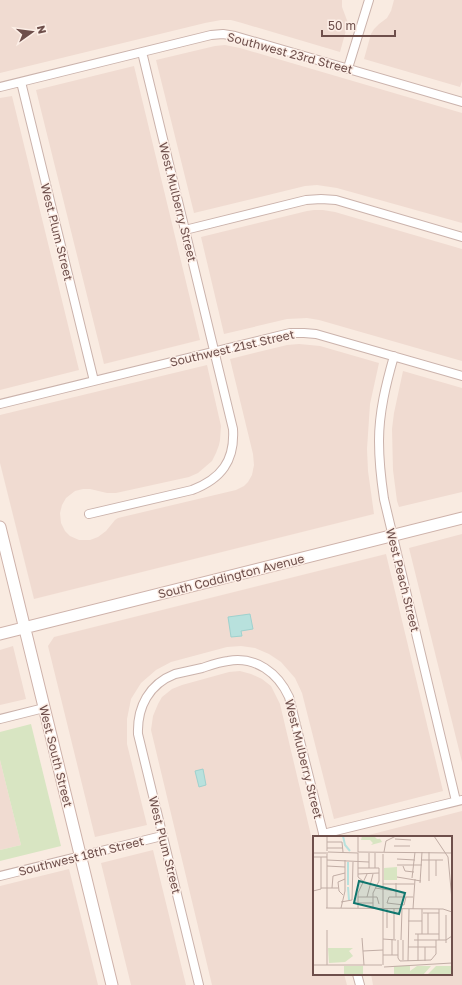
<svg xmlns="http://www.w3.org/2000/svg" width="462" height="985" viewBox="0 0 462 985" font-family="'Golos Text',sans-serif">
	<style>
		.residential { fill: #f0dbd1 }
		.green { fill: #d8e5c2 }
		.water { fill: #b8e1dd; stroke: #9fd1ce }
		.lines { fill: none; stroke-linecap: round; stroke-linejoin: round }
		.street-casing { stroke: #cbb3ac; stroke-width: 10 }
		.secondary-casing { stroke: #ceb2aa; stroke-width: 13 }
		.street { stroke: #fff; stroke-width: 8 }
		.secondary { stroke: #fff; stroke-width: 11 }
		.labels { text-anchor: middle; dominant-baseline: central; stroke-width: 3; stroke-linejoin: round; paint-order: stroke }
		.street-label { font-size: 12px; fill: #6e4f4b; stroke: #fdefe7 }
		.inset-river { fill: none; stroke: #b8e1dd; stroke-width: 2 }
		.inset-road { fill: none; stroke: #c1ada5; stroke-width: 1 }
		.view { fill: #0f766e; fill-opacity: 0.15; stroke: #0f766e; stroke-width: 2 }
		.inset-edge { fill: none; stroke: #6e4f4b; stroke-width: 2 }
	</style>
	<rect width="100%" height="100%" fill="#f9ebe1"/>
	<path class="residential" d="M 0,0 L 342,0 L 342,7 L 348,23 L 340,52 L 242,23 L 231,20 L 221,20 L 205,23 L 0,73 Z
		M 394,0 L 462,0 L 462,81 L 460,87 L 364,59 L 371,34 L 374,29 L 379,24 L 387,18 L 391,11 Z
		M 225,45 L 240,48 L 462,113 L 462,223 L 337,188 L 317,185 L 305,186 L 194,213 L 156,60 L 215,46 Z
		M 134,66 L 200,340 L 104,364 L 36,90 Z
		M 12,96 L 79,370 L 0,390 L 0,98 Z
		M 314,210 L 323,210 L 335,212 L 462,249 L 462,361 L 319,320 L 307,318 L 287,319 L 224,334 L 201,237 L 307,211 Z
		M 299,344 L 320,346 L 379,363 L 370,404 L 367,449 L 368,471 L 374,514 L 34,599 L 0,463 L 0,415 L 207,365 L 221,426 L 220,440 L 219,445 L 216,453 L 212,461 L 198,473 L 189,477 L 116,493 L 107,493 L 90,489 L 83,489 L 75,491 L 66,498 L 62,505 L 60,513 L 61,523 L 65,531 L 70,536 L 79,540 L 90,540 L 98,537 L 106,531 L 115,520 L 118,518 L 236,490 L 244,486 L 248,482 L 252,475 L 254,465 L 253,454 L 230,359 L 287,345 Z
		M 403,371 L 462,388 L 462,492 L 399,507 L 397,501 L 393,470 L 392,429 L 394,413 Z
		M 462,534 L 462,762 L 409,548 Z
		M 386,554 L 443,791 L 334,819 L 302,693 L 295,678 L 281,662 L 269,654 L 255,648 L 241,646 L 227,647 L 171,662 L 156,670 L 141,683 L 131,699 L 127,719 L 127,744 L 147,825 L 95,837 L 48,646 L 54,637 Z
		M 13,646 L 26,699 L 0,705 L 0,650 Z
		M 240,671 L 251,674 L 262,679 L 271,686 L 280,704 L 314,848 L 314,974 L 344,974 L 347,985 L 212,985 L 151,730 L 153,716 L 158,704 L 162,697 L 172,689 L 182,685 L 229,672 Z
		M 0,760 L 21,845 L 0,850 Z
		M 462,811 L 462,985 L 373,985 L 371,974 L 451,974 L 451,837 L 361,837 Z
		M 153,850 L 186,985 L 131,985 L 101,863 Z
		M 69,869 L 98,985 L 0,985 L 0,886 Z"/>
	<path class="green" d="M 31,724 L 61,846 L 0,861 L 0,850 L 21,845 L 0,760 L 0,732 Z"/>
	<path class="water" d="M 250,614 L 253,629 L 241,631 L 242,636 L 231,637 L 228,617 Z
		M 203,769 L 206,785 L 199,787 L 195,771 Z"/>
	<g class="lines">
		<defs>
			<path id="street" d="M 348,68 L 369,0
				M 21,82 L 94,381
				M 0,87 L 211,35 L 223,34 L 235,36 L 462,102
				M 185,230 L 306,200 L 321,199 L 336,200 L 462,237
				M 394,356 C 386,384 379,412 379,441 C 379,460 381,479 384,499 L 456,801
				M 0,404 L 290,333 L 304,333 L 316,334 L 462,376
				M 89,514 L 192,490 C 221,479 235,461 233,429 L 142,52
				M 0,719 L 44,708
				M 323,834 L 462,800
				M 0,876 L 162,836
				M 357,974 L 360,985
				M 199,985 L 138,734 C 137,707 149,684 175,674 C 184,672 193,670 202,668 C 211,665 219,662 228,661 C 256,656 278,673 289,697 L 324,837"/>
			<path id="secondary" d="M 0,527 L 112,985
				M 0,634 L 462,518"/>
		</defs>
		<use href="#street" class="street-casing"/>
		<use href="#secondary" class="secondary-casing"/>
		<use href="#street" class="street"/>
		<use href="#secondary" class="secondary"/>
	</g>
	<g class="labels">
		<g class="street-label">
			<text transform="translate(290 53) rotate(15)">Southwest 23rd Street</text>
			<text transform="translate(178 202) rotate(76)">West Mulberry Street</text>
			<text transform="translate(57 232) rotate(76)">West Plum Street</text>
			<text transform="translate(232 348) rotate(-13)">Southwest 21st Street</text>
			<text transform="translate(231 576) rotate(-14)">South Coddington Avenue</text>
			<text transform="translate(403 580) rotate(76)">West Peach Street</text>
			<text transform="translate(56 756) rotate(76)">West South Street</text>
			<text transform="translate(304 759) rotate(76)">West Mulberry Street</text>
			<text transform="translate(165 845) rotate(76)">West Plum Street</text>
			<text transform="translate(81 856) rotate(-14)">Southwest 18th Street</text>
		</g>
	</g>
	<g transform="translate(313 836)">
		<rect width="139" height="139" fill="#f9ebe1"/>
		<path d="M 49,0 L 61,0 L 64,3 L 67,3 L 66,1 L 69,6 L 58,9 L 60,7 L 57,4 L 48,4 ZM 84,31 L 84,44 L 71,44 L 71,32 ZM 15,112 L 40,112 L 36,115 L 40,120 L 32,126 L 16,127 ZM 31,130 L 50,130 L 50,139 L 31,139 ZM 81,130 L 97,130 L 97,135 L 104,130 L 118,130 L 110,139 L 81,139 ZM 123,130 L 139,130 L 139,139 L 114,139 Z" fill="#d8e5c2"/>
		<path class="inset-river" d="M 30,0 L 32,9 L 37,15M 35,26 L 35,49M 35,51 L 36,64"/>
		<path class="inset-road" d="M 45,0 L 45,16M 121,0 L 135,21 L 139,64M 82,3 L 98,4M 14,6 L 29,6 L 30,16M 81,10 L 97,10M 14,12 L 30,12M 14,15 L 14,0M 15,16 L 45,17M 45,16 L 139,17M 71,16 L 73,5 L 83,0M 0,17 L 15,17M 45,17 L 45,41 L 51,46M 56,17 L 56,32M 14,18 L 14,72M 0,21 L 14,21M 84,23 L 102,24M 14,24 L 56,26M 109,24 L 130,24M 84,29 L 109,29M 14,30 L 32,31M 90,30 L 92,35 L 101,36M 45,32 L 66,32M 62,32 L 62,17M 45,38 L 66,37M 123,40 L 123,24M 84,41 L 108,45M 99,42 L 102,16M 116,45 L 116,16M 83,47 L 83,61M 107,47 L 109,16M 70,48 L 101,48M 8,52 L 25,52M 19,52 L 20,40 L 32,37M 62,52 L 83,55M 0,55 L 8,53 L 8,21M 30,59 L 26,55 L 25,46 L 32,43M 45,61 L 64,61 L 66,68M 54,61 L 60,38M 93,61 L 91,69 L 74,67 L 76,61 L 100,61M 28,66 L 39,64 L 40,26M 45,67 L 60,67M 13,72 L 130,73 L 139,76M 28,72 L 32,55 L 32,24M 45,72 L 45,57 L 54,38M 60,73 L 60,57 L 66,45 L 66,32M 74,73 L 74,92M 81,73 L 81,103M 100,73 L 102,43M 110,77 L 126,77M 133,79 L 133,107M 139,84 L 139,97M 95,85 L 109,85M 102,98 L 126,98M 109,98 L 109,73M 115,98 L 115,77M 49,102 L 51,129M 70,103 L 83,104M 85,104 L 85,122 L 87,125 L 118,124 L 123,118 L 123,104M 88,104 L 89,73M 101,104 L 133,104 L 139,100M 126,104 L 126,73M 95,111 L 123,111M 50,115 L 70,114M 70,119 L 85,119M 79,119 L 79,103M 90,124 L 90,104M 95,125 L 96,73M 105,125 L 105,98M 112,125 L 112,111M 0,129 L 69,129M 14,129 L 14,94M 70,129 L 70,18M 71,131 L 139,127"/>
		<path class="view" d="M 46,45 L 92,57 L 86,78 L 41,67 Z"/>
		<rect width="139" height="139" class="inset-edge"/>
	</g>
	<g transform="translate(32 32) rotate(76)" stroke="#fdefe7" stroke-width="3" paint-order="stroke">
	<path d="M0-3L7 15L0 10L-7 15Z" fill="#6e4f4b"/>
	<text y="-6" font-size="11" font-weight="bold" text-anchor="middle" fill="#6e4f4b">N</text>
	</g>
	<path d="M322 30v6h73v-6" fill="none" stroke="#6e4f4b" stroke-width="2"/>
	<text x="328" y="30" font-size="12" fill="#6e4f4b" stroke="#fdefe7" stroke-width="3" paint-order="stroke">50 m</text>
</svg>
